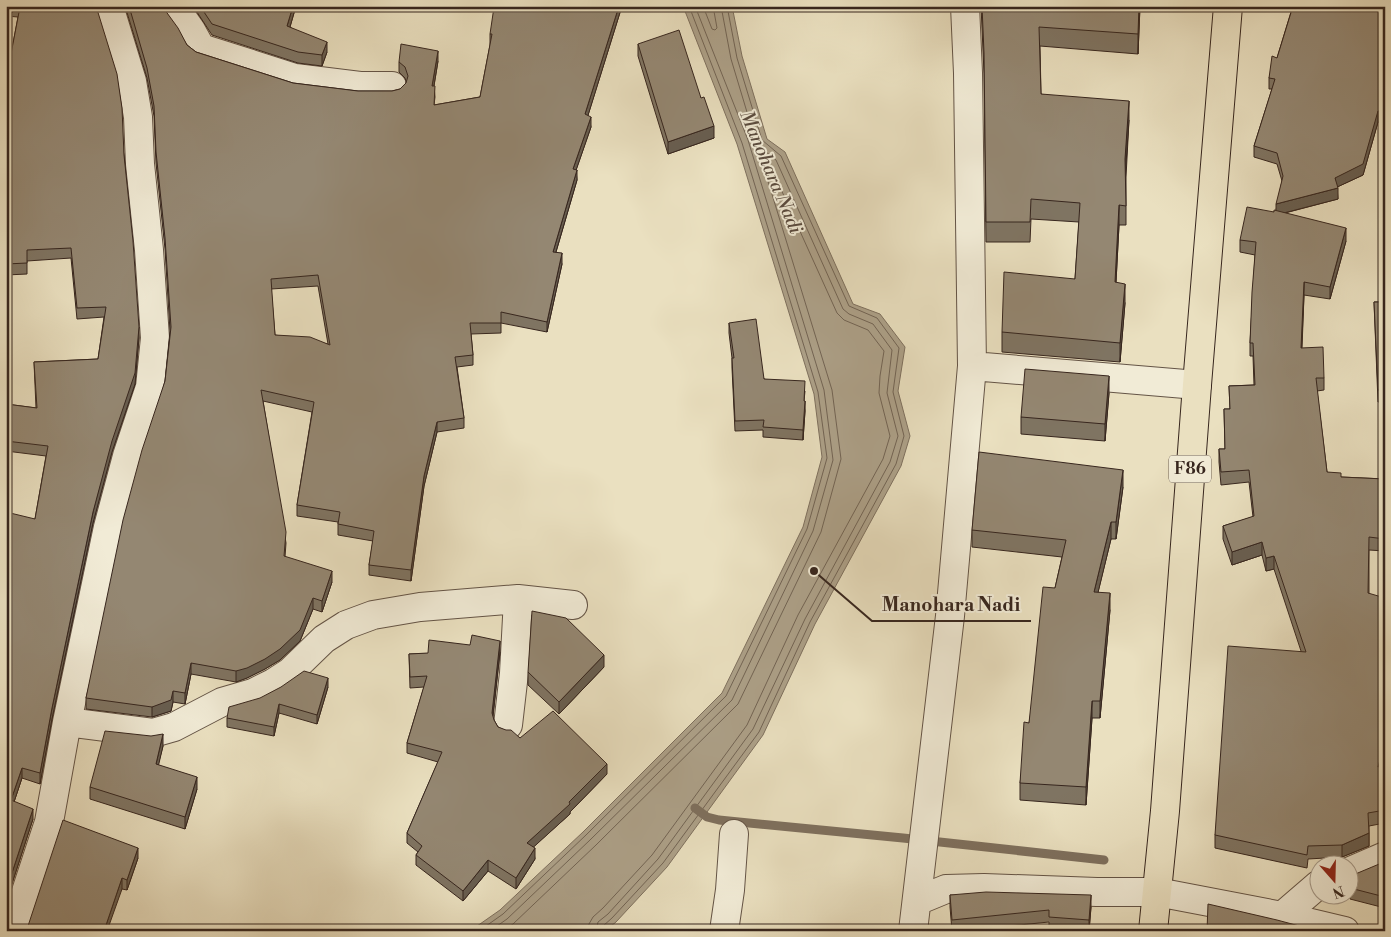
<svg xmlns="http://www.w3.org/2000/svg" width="1391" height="937" viewBox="0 0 1391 937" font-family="'Libre Bodoni',serif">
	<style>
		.water { fill: #ada189; stroke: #7e705e }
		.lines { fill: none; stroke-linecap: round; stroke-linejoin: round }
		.shore { stroke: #726454; stroke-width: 1 }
		.stream { stroke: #7e705e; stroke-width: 9 }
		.minor-casing { stroke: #645446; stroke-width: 30 }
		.major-casing { stroke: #37261e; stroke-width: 30 }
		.minor { stroke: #f1ebd6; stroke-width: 28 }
		.major { stroke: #eae0c0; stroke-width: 28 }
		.wall { fill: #7f7462; stroke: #37261e; fill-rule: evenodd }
		.shaded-wall { fill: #685e50; stroke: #37261e }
		.building { fill: #948772; stroke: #37261e; fill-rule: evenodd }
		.labels { text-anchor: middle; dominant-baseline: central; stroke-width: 4; stroke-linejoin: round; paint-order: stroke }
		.shield { fill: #f1ebd6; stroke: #6f6155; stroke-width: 1 }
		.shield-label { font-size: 16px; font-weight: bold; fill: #37261e }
		.water-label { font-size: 19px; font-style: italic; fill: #5a4b3e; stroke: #f1ebd6 }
		.leader { fill: none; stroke: #37261e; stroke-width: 2 }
		.callout-dot { fill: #37261e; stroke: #f1ebd6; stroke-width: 2 }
		.callout-label { font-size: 19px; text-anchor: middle; font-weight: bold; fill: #37261e; stroke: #f1ebd6; stroke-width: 4; stroke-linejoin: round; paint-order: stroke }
	</style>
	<rect width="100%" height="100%" fill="#eae0c0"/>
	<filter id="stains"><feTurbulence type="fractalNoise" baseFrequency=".004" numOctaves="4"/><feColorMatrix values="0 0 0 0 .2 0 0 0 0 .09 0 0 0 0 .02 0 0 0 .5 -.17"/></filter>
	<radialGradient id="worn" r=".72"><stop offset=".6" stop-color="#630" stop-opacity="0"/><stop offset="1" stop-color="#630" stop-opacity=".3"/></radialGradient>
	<path class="water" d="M 683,6 L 732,6 L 742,56 L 767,139 L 785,152 L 853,304 L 880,314 L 905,347 L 898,391 L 910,436 L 901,466 L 815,624 L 763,735 L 667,867 L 616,922 L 605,931 L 470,931 L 500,910 L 583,832 L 722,693 L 803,527 L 822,457 L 814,394 L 737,144 Z"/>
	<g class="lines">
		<path class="shore" d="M 703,6 L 712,29 L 715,30 L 717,28 L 713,6
			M 479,931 L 503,914 L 586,835 L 726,696 L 807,529 L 827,458 L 818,392 L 742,143 L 689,6
			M 490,931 L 507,919 L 590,840 L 732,700 L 813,531 L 833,460 L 824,390 L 748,140 L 695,6
			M 503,931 L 513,924 L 596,845 L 738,704 L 821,532 L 841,459 L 832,390 L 763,165 L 766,162 L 770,165 L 837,313 L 844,320 L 868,330 L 884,351 L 880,376 L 879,393 L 890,436 L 883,459 L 798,615 L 747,725 L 652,855 L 603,908 L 593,917 L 589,924 L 588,931
			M 596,931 L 598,922 L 608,914 L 658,859 L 753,729 L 805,619 L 890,462 L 898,436 L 887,393 L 892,350 L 873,324 L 849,314 L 843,309 L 776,160 L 760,147 L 756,142 L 731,59 L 721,6
			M 602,931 L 603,926 L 612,918 L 663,863 L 759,732 L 810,622 L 896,464 L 904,436 L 893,392 L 899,348 L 877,318 L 849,306 L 781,156 L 762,140 L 737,58 L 727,6"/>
		<path class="stream" d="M 695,808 L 707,817 L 719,820 L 903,838 L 1104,860"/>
		<defs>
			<path id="minor" d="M 174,6 L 191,30 L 201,48 L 295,78 L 360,86 L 392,86
				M 972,366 L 1197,385
				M 67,722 L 153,733 L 174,727 L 222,702 L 253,693 L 273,683 L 290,672 L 324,639 L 346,625 L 373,615 L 420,607 L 518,599 L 573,605
				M 508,725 L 514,673 L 518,599
				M 1348,872 L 1385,856
				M 917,901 L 946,889 L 984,888 L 1097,892 L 1157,892 L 1282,916 L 1345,931
				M 1282,916 L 1318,885
				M 13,931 L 49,822 L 67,722 L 108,527 L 127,456 L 150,387 L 155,338 L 149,250 L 140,164 L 138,117 L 132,81 L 109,6
				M 724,931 L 730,890 L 734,834
				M 913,931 L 950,616 L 972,366 L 968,73 L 965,6"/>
			<path id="major" d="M 1153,931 L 1165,811 L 1197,385 L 1228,6"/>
		</defs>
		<use href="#minor" class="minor-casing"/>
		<use href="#major" class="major-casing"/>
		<use href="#minor" class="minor"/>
		<use href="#major" class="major"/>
	</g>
	<path class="wall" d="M 6,6 L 96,6 L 124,155 L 139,338 L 135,384 L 112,452 L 93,523 L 52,719 L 40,784 L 22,778 L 14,802 L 33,819 L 6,902 L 35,519 L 46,456 L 6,451 L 6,404 L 36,408 L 34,362 L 98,359 L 104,317 L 77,319 L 71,258 L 27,261 L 27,274 L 6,275 L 6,80 L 18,17 L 6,16 Z
		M 125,6 L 162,6 L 187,45 L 196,52 L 293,83 L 358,91 L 392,91 L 400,89 L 406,83 L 406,81 L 405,78 L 399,72 L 399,62 L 438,61 L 434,86 L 435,97 L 434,105 L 480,97 L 490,45 L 490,34 L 515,10 L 514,6 L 622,6 L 588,115 L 591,127 L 576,170 L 577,180 L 556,252 L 562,264 L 547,332 L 501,323 L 501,333 L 471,334 L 473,355 L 473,365 L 457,367 L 464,418 L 464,428 L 437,432 L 424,486 L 411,581 L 369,575 L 369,565 L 373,541 L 338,535 L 338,522 L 297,516 L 297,505 L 312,412 L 263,401 L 286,543 L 285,557 L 332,582 L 322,612 L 313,609 L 300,641 L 280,660 L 265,669 L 247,678 L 236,682 L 191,674 L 185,704 L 173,702 L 171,711 L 152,717 L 86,709 L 86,698 L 165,381 L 170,331 L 165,249 L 156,163 L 154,116 L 147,78 ZM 318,286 L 328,344 L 275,335 L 271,289 Z
		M 193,6 L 296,6 L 290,27 L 327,52 L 322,66 L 298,63 L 212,35 Z
		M 981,6 L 1140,6 L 1138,54 L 1040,46 L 1041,94 L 1129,120 L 1126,177 L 1126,225 L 1119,225 L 1116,282 L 1125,303 L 1120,362 L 1002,352 L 1002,332 L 1075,279 L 1079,222 L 1031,219 L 1030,242 L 986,242 L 984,73 Z
		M 1282,6 L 1385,6 L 1385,154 L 1383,157 L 1383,123 L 1378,122 L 1363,175 L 1337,187 L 1338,199 L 1285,213 L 1346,241 L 1330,299 L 1304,295 L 1302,348 L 1324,378 L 1324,390 L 1317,391 L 1327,472 L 1341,477 L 1385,479 L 1385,551 L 1369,550 L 1369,593 L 1382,765 L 1385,764 L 1385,823 L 1369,826 L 1369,846 L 1342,857 L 1308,859 L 1307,868 L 1215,848 L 1215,835 L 1301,651 L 1274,569 L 1266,571 L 1262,555 L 1232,565 L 1223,539 L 1223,526 L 1253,517 L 1249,482 L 1221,485 L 1219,462 L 1219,449 L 1225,449 L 1224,409 L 1230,409 L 1229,386 L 1254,385 L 1253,356 L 1250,356 L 1250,343 L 1255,255 L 1240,252 L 1240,240 L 1276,210 L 1282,181 L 1277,164 L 1254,157 L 1254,146 L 1272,89 L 1269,89 L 1269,78 L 1277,58 L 1291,12 L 1282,9 Z
		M 638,44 L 701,98 L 714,138 L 668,154 L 638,56 Z
		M 1385,265 L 1385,401 L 1378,402 L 1374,302 L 1381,302 Z
		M 729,323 L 764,379 L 805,391 L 804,401 L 805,411 L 803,440 L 763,437 L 763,430 L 735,431 L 732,368 L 732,358 L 729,333 Z
		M 1109,393 L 1105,441 L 1021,434 L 1021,417 Z
		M 1123,487 L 1116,539 L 1111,539 L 1098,592 L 1110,610 L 1100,718 L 1092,718 L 1086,805 L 1020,800 L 1020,783 L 1029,723 L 1055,588 L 1062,557 L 972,547 L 972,530 Z
		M 500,652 L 493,717 L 494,720 L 498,727 L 520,738 L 607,774 L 570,812 L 570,814 L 533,847 L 535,859 L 516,889 L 488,871 L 463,901 L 416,865 L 416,855 L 418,852 L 407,843 L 407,833 L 438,762 L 407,753 L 407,743 L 424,687 L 410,688 L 409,654 Z
		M 604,667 L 559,714 L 528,685 L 528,672 Z
		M 328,687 L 317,724 L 279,713 L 274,736 L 227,727 L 227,718 Z
		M 163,746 L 158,765 L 197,789 L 185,829 L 90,799 L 90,787 Z
		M 138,858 L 127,890 L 122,889 L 24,931 Z
		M 1385,862 L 1385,908 L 1350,899 L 1350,888 Z
		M 950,895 L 1091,907 L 1089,931 L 1070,931 L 1049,929 L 1049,922 L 960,931 L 952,931 L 950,907 Z"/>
	<path class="shaded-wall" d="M 293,6 L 296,6 L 287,37 L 287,26 Z
		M 619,6 L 622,6 L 585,125 L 585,114 Z
		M 1139,6 L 1140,6 L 1138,54 L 1138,34 Z
		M 327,42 L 327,52 L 322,66 L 322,55 Z
		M 438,51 L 438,61 L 432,97 L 432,86 Z
		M 1129,101 L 1129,120 L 1125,178 L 1125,159 Z
		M 1378,111 L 1378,122 L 1363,175 L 1335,188 L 1335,178 Z
		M 591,117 L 591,127 L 573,179 L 573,169 Z
		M 714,126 L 714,138 L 668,154 L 668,142 Z
		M 1385,144 L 1385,154 L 1383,157 L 1383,146 Z
		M 577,170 L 577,180 L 553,262 L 553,252 Z
		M 1338,188 L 1338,199 L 1276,215 L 1276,204 Z
		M 1119,205 L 1119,225 L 1115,301 L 1115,282 Z
		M 1346,228 L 1346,241 L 1330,299 L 1330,287 Z
		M 562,253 L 562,264 L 547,332 L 547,322 Z
		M 1304,282 L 1304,295 L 1301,361 L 1301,348 Z
		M 1125,284 L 1125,303 L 1120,362 L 1120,343 Z
		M 139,327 L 139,338 L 135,384 L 112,452 L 93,523 L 52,719 L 40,784 L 40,773 L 52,708 L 93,512 Z
		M 1109,376 L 1109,393 L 1105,441 L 1105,424 Z
		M 805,401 L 805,411 L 803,440 L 803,430 Z
		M 437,422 L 437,432 L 424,486 L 411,581 L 411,570 L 424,476 Z
		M 1123,470 L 1123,487 L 1116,539 L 1116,522 Z
		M 1111,522 L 1111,539 L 1094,609 L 1094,592 Z
		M 1262,542 L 1262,555 L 1232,565 L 1232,552 Z
		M 1274,556 L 1274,569 L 1266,571 L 1266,558 Z
		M 332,571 L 332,582 L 322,612 L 322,601 Z
		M 1110,593 L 1110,610 L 1100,718 L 1100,701 Z
		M 313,598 L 313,609 L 300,641 L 280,660 L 265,669 L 247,678 L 236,682 L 236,671 Z
		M 500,641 L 500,652 L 492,723 L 492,713 Z
		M 604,655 L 604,667 L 559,714 L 559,702 Z
		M 191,663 L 191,674 L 185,704 L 185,693 Z
		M 328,678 L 328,687 L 317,724 L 317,715 Z
		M 173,691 L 173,702 L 171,711 L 152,717 L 152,707 Z
		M 1092,701 L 1092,718 L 1086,805 L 1086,787 Z
		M 279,704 L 279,713 L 274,736 L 274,727 Z
		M 163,734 L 163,746 L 156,776 L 156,764 Z
		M 1385,741 L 1385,754 L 1378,779 L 1378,767 Z
		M 607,764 L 607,774 L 570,812 L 570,814 L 527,853 L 527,843 L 569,802 Z
		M 22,768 L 22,778 L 11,811 L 11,800 Z
		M 197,777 L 197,789 L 185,829 L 185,817 Z
		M 33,809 L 33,819 L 6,902 L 6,891 Z
		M 1369,833 L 1369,846 L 1342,857 L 1342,845 Z
		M 138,848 L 138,858 L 127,890 L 127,880 Z
		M 535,848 L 535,859 L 516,889 L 516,878 Z
		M 488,860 L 488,871 L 463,901 L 463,891 Z
		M 122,878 L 122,889 L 107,931 L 104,931 Z
		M 1091,895 L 1091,907 L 1089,931 L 1089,920 Z"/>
	<path class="building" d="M 16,6 L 96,6 L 117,74 L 122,108 L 124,155 L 133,241 L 139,327 L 135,373 L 112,441 L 93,512 L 52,708 L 40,773 L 22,768 L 11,800 L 33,809 L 6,891 L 6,512 L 35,519 L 48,446 L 6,441 L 6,404 L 37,408 L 34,362 L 98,359 L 106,307 L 77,308 L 71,248 L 27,250 L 27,263 L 6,264 L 6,80 L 20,7 Z
		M 129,6 L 162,6 L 178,28 L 187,45 L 196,52 L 293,83 L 358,91 L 392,91 L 400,89 L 406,83 L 408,76 L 405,67 L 399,62 L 401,44 L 438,51 L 432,86 L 435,86 L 434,105 L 480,97 L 492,34 L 490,34 L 494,7 L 519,10 L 518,6 L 619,6 L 585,114 L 591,117 L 573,169 L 577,170 L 553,252 L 562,253 L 547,322 L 501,312 L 501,323 L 470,323 L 473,355 L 455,357 L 464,418 L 437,422 L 424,476 L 411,570 L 369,565 L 374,531 L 338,524 L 340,512 L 297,505 L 314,402 L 261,390 L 286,532 L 284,556 L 332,571 L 322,601 L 313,598 L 300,630 L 280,649 L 265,659 L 247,668 L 236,671 L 191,663 L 185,693 L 173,691 L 171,700 L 152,707 L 86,698 L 123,520 L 142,450 L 165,381 L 171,327 L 165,238 L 156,152 L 154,106 L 147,68 ZM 318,275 L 330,345 L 310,337 L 275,335 L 271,279 Z
		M 200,6 L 293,6 L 287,26 L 327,42 L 322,55 L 298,52 L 212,24 Z
		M 982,6 L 1139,6 L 1138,34 L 1039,27 L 1041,94 L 1129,101 L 1125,159 L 1126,206 L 1119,205 L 1115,282 L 1125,284 L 1120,343 L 1002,332 L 1004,272 L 1075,279 L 1080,203 L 1031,199 L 1030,222 L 986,222 L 984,53 Z
		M 1293,6 L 1385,6 L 1385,144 L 1383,146 L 1383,112 L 1378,111 L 1363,164 L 1335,178 L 1338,188 L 1276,204 L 1283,176 L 1277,153 L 1254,146 L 1275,79 L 1269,78 L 1272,56 L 1277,58 Z
		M 679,30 L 701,98 L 704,97 L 714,126 L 668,142 L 638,44 Z
		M 1247,207 L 1274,212 L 1274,210 L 1346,228 L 1330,287 L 1304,282 L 1301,348 L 1323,347 L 1324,378 L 1316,378 L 1327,472 L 1341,473 L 1341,477 L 1385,479 L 1385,539 L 1369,537 L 1368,593 L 1385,598 L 1385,741 L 1378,767 L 1385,764 L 1385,810 L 1368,813 L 1369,833 L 1342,845 L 1308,846 L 1307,855 L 1215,835 L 1228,646 L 1306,652 L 1274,556 L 1266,558 L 1262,542 L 1232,552 L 1223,526 L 1254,516 L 1249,470 L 1221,472 L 1219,449 L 1225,449 L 1224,409 L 1230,409 L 1229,386 L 1255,385 L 1253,343 L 1250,343 L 1252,292 L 1256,242 L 1240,240 Z
		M 1381,265 L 1385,265 L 1385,390 L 1378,390 L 1374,302 L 1381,302 Z
		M 756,319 L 764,379 L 805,381 L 804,401 L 805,401 L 803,430 L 763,427 L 764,420 L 735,421 L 732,358 L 734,358 L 729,323 Z
		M 1025,369 L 1109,376 L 1105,424 L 1021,417 Z
		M 979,452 L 1123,470 L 1116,522 L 1111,522 L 1094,592 L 1110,593 L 1100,701 L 1092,701 L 1086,787 L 1020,783 L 1024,722 L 1029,723 L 1043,587 L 1055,588 L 1066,540 L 972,530 Z
		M 532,611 L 566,618 L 604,655 L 559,702 L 528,672 Z
		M 472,635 L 500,641 L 492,713 L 494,720 L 498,727 L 506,730 L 511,730 L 520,738 L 553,711 L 607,764 L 569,802 L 570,804 L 527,843 L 535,848 L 516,878 L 488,860 L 463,891 L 416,855 L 422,846 L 407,833 L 442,752 L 407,743 L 427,676 L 410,677 L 409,654 L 428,653 L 429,640 L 470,645 Z
		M 304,671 L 328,678 L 317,715 L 279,704 L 274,727 L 227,718 L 229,707 L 260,698 L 281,687 Z
		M 105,731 L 151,736 L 163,734 L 156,764 L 197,777 L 185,817 L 90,787 Z
		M 63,820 L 138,848 L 127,880 L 122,878 L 104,931 L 24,931 L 28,926 Z
		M 1384,862 L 1385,862 L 1385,897 L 1350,888 L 1353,875 Z
		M 986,892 L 1091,895 L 1089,920 L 1049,917 L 1049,910 L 952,920 L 950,895 Z
		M 1208,904 L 1277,920 L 1318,931 L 1207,931 Z
		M 1385,909 L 1385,931 L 1378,931 Z"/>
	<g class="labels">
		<rect class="shield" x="1169" y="455.5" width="42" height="27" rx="4"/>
		<g class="shield-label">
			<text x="1190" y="469">F86</text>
		</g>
		<g class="water-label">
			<text transform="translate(771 172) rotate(67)">Manohara Nadi</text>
		</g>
	</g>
	<path class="leader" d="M814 571L872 621H1031"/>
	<circle class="callout-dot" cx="814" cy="571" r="5"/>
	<g class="callout-label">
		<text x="951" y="611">Manohara Nadi</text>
	</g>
	<rect width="1391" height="937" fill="none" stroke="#eae0c0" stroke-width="25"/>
	<rect x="8" y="8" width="1376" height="922" fill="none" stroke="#37261e" stroke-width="2.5"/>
	<rect x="12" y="12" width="1366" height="912" fill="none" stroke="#37261e"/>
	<g transform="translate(1334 880) rotate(160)"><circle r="24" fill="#f1ebd6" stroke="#a79c8c"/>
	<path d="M0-4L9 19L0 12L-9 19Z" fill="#8f2418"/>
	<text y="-8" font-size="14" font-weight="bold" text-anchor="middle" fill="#37261e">N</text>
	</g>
	<rect width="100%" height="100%" filter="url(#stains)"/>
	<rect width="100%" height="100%" fill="url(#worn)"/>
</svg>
